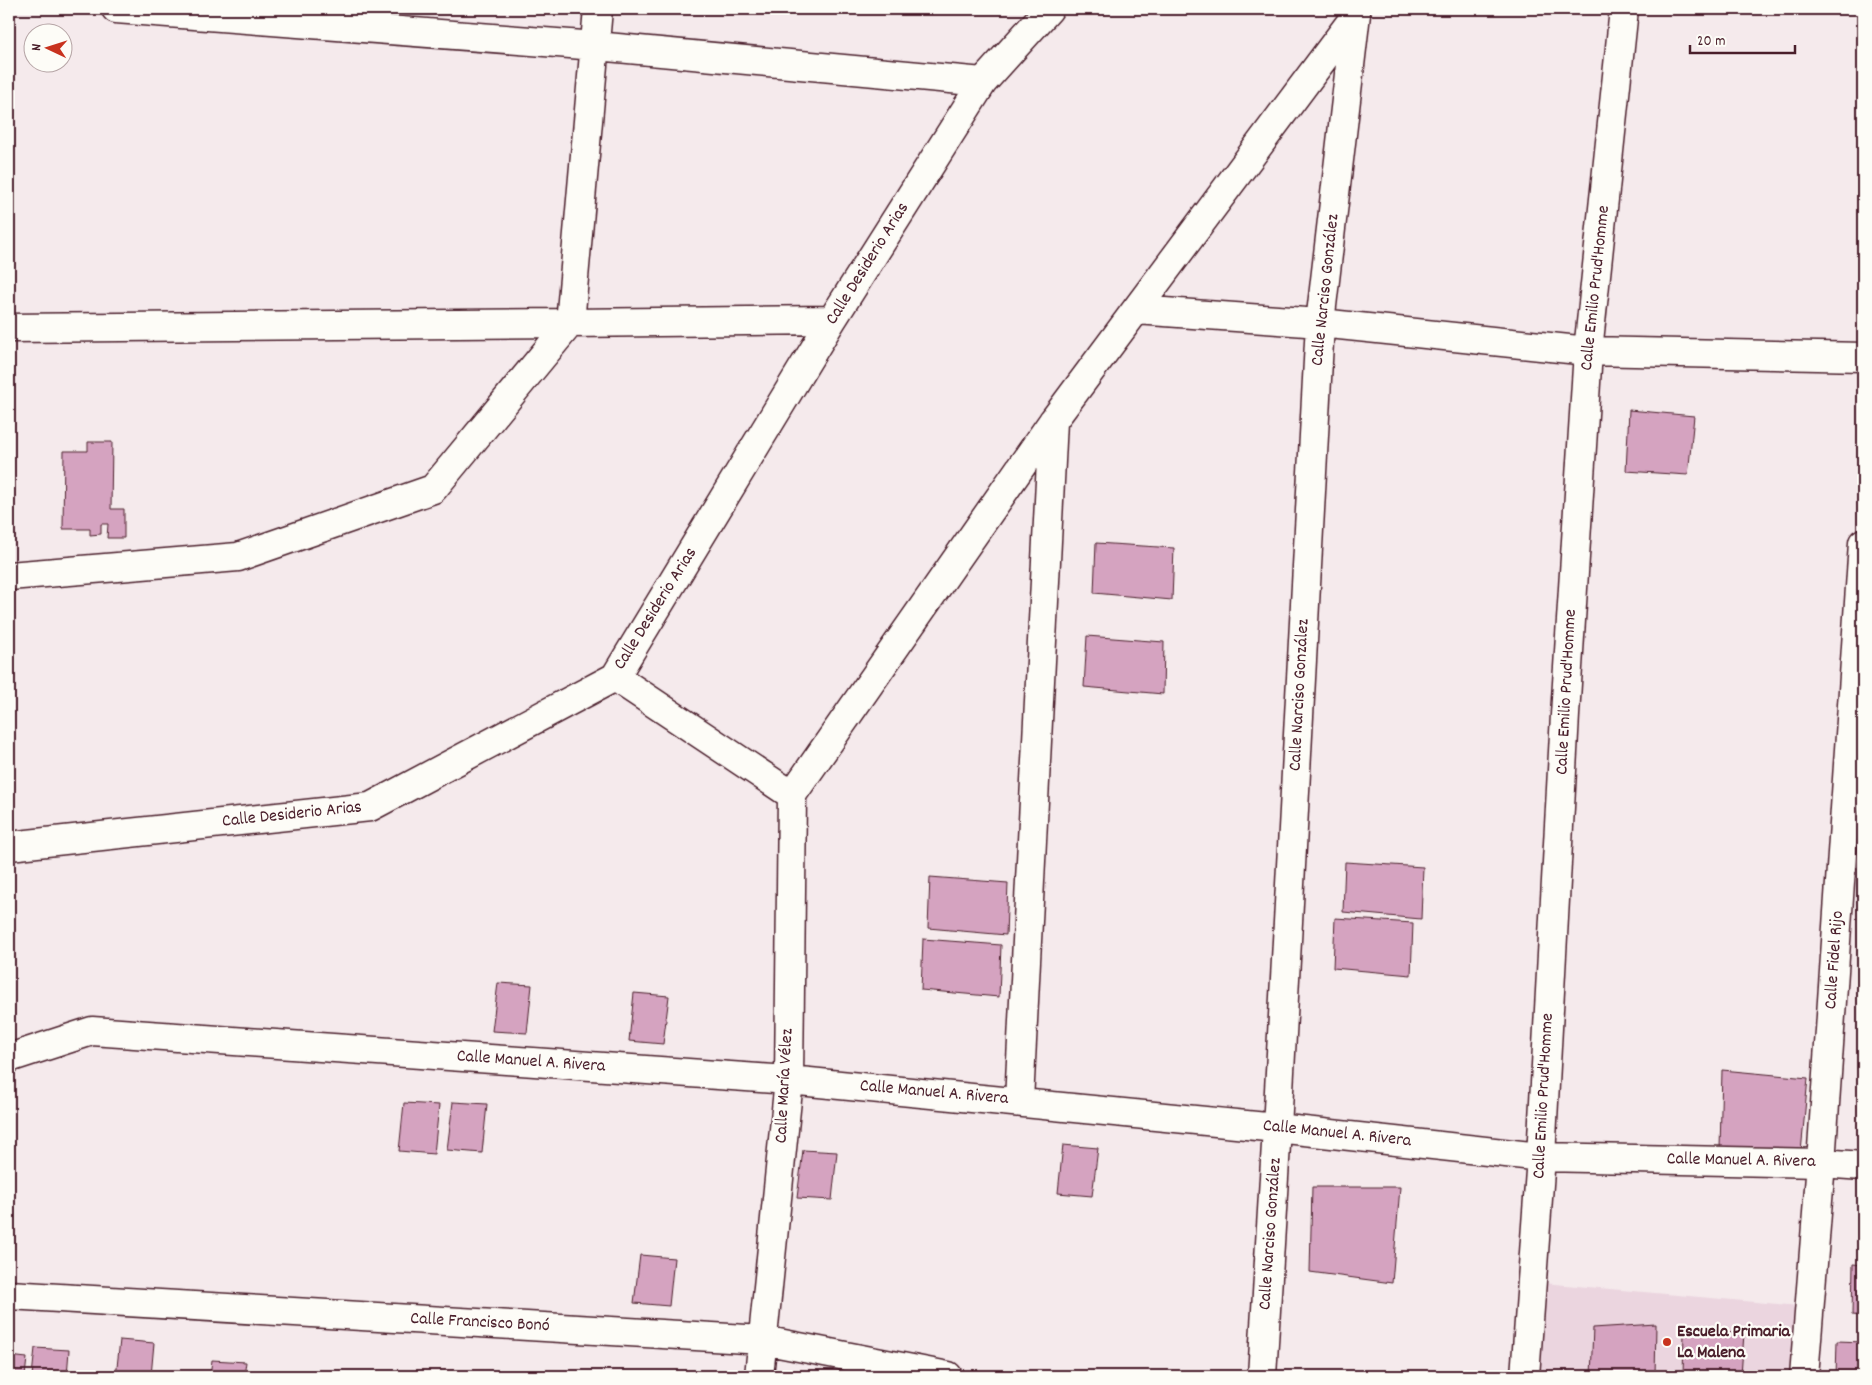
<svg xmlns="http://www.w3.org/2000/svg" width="1872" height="1385" viewBox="0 0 1872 1385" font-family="Dekko,sans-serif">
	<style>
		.built { fill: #ebd5df }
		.building { fill: #d5a3c0; stroke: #4a1f2b }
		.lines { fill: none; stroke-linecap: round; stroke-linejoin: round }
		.street-casing { stroke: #4a1f2b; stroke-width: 31 }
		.street { stroke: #fdfcf7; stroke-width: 28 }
		.poi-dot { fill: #c8321e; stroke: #fdfcf7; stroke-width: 2 }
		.labels { text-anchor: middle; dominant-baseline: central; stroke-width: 4.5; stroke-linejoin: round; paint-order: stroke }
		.street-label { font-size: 18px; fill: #4a1f2b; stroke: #fdfcf7 }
		.poi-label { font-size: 18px; font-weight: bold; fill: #4a1f2b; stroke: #fdfcf7; text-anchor: start }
	</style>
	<rect width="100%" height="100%" fill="#f5eaec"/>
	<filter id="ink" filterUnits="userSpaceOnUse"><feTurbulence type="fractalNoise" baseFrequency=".02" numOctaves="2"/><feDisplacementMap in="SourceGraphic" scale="10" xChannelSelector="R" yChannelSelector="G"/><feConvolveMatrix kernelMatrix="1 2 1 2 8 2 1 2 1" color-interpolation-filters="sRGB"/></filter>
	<g filter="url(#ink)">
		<path class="built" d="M 1532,1282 L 1810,1307 L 1804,1376 L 1525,1376 Z"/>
		<path class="building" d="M 1629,410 L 1694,416 L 1688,475 L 1626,471 Z
			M 88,442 L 112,442 L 111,509 L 124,509 L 124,538 L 107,538 L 108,524 L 101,524 L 101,534 L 90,535 L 90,529 L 63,529 L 64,451 L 88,451 Z
			M 1096,543 L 1174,548 L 1172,600 L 1094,593 Z
			M 1087,636 L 1164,642 L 1163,694 L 1084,687 Z
			M 1345,862 L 1423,867 L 1421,919 L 1343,912 Z
			M 930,877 L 1008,883 L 1006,935 L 928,928 Z
			M 1335,918 L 1413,923 L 1411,975 L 1333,968 Z
			M 923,939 L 1001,945 L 999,997 L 921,990 Z
			M 498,983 L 532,985 L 527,1033 L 492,1031 Z
			M 634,993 L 669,996 L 663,1044 L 629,1041 Z
			M 1722,1070 L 1808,1078 L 1801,1152 L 1720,1149 Z
			M 453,1102 L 487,1104 L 482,1153 L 447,1150 Z
			M 404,1103 L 439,1105 L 434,1154 L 399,1151 Z
			M 1063,1145 L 1098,1148 L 1092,1196 L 1058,1193 Z
			M 803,1150 L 837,1152 L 832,1200 L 797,1198 Z
			M 1312,1187 L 1400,1187 L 1392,1283 L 1310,1272 Z
			M 640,1255 L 674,1258 L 669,1306 L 634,1303 Z
			M 1853,1264 L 1863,1265 L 1863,1316 L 1852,1315 Z
			M 1656,1324 L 1655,1376 L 1591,1376 L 1593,1328 Z
			M 1684,1332 L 1744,1333 L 1741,1376 L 1683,1376 Z
			M 120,1340 L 154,1343 L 151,1376 L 116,1376 Z
			M 1837,1341 L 1863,1342 L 1863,1376 L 1836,1376 Z
			M 35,1348 L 69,1350 L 67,1376 L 32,1376 Z
			M 9,1356 L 27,1358 L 25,1376 L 9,1376 Z
			M 212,1360 L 246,1362 L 244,1376 L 210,1376 Z"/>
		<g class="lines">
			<defs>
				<path id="street" d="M 116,9 L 596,46 L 983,82
					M 1136,310 L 1320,323 L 1588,351 L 1863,357
					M 9,328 L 570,323 L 598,9
					M 9,576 L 238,557 L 433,489 L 570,323 L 832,320
					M 615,677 L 792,795 L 1053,421 L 1356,15
					M 9,846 L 370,807 L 615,677 L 832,320 L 983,82 L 1049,9
					M 9,1058 L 92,1031 L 789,1080 L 1277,1128 L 1541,1157 L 1821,1163 L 1863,1166
					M 1019,1101 L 1053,421
					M 9,1295 L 763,1340 L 948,1376
					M 759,1376 L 789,1080 L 792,795
					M 1262,1376 L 1277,1128 L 1320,323 L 1356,14
					M 1525,1376 L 1541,1157 L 1565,715 L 1588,351 L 1624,9
					M 1804,1376 L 1821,1163 L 1863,543"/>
			</defs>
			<use href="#street" class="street-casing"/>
			<use href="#street" class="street"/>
		</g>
	</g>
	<circle class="poi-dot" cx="1667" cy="1342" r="5"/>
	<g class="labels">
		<g class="street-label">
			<text transform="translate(868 264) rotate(-58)">Calle Desiderio Arias</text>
			<text transform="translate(1596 288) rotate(-84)">Calle Emilio Prud'Homme</text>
			<text transform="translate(1326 290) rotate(-84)">Calle Narciso González</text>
			<text transform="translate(656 609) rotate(-58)">Calle Desiderio Arias</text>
			<text transform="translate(1567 692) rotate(-87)">Calle Emilio Prud'Homme</text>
			<text transform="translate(1300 695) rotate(-87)">Calle Narciso González</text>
			<text transform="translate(292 815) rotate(-6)">Calle Desiderio Arias</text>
			<text transform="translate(1835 960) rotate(-86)">Calle Fidel Rijo</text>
			<text transform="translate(531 1062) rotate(4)">Calle Manuel A. Rivera</text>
			<text transform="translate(785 1086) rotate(-87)">Calle María Vélez</text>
			<text transform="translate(934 1093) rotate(5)">Calle Manuel A. Rivera</text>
			<text transform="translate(1544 1096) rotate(-87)">Calle Emilio Prud'Homme</text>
			<text transform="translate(1337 1134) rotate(6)">Calle Manuel A. Rivera</text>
			<text transform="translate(1741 1161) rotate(1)">Calle Manuel A. Rivera</text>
			<text transform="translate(1271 1234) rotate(-86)">Calle Narciso González</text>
			<text transform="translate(480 1323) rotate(3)">Calle Francisco Bonó</text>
		</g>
		<g class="poi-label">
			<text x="1677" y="1332">Escuela Primaria<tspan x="1677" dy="21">La Malena</tspan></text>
		</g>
	</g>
	<rect width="1872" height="1385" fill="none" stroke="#fdfcf7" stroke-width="30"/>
	<rect x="15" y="15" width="1842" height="1355" fill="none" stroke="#4a1f2b" stroke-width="2" filter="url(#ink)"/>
	<g transform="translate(48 48) rotate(274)"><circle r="24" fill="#fdfcf7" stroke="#b5a4a5"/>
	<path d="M0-4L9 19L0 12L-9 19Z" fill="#c8321e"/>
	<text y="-8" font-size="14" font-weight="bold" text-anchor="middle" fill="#4a1f2b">N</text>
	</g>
	<path d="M1690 45v8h105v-8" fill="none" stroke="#4a1f2b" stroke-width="2.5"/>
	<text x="1697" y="45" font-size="15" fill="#4a1f2b" stroke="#fdfcf7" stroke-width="4" paint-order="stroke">20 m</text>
</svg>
